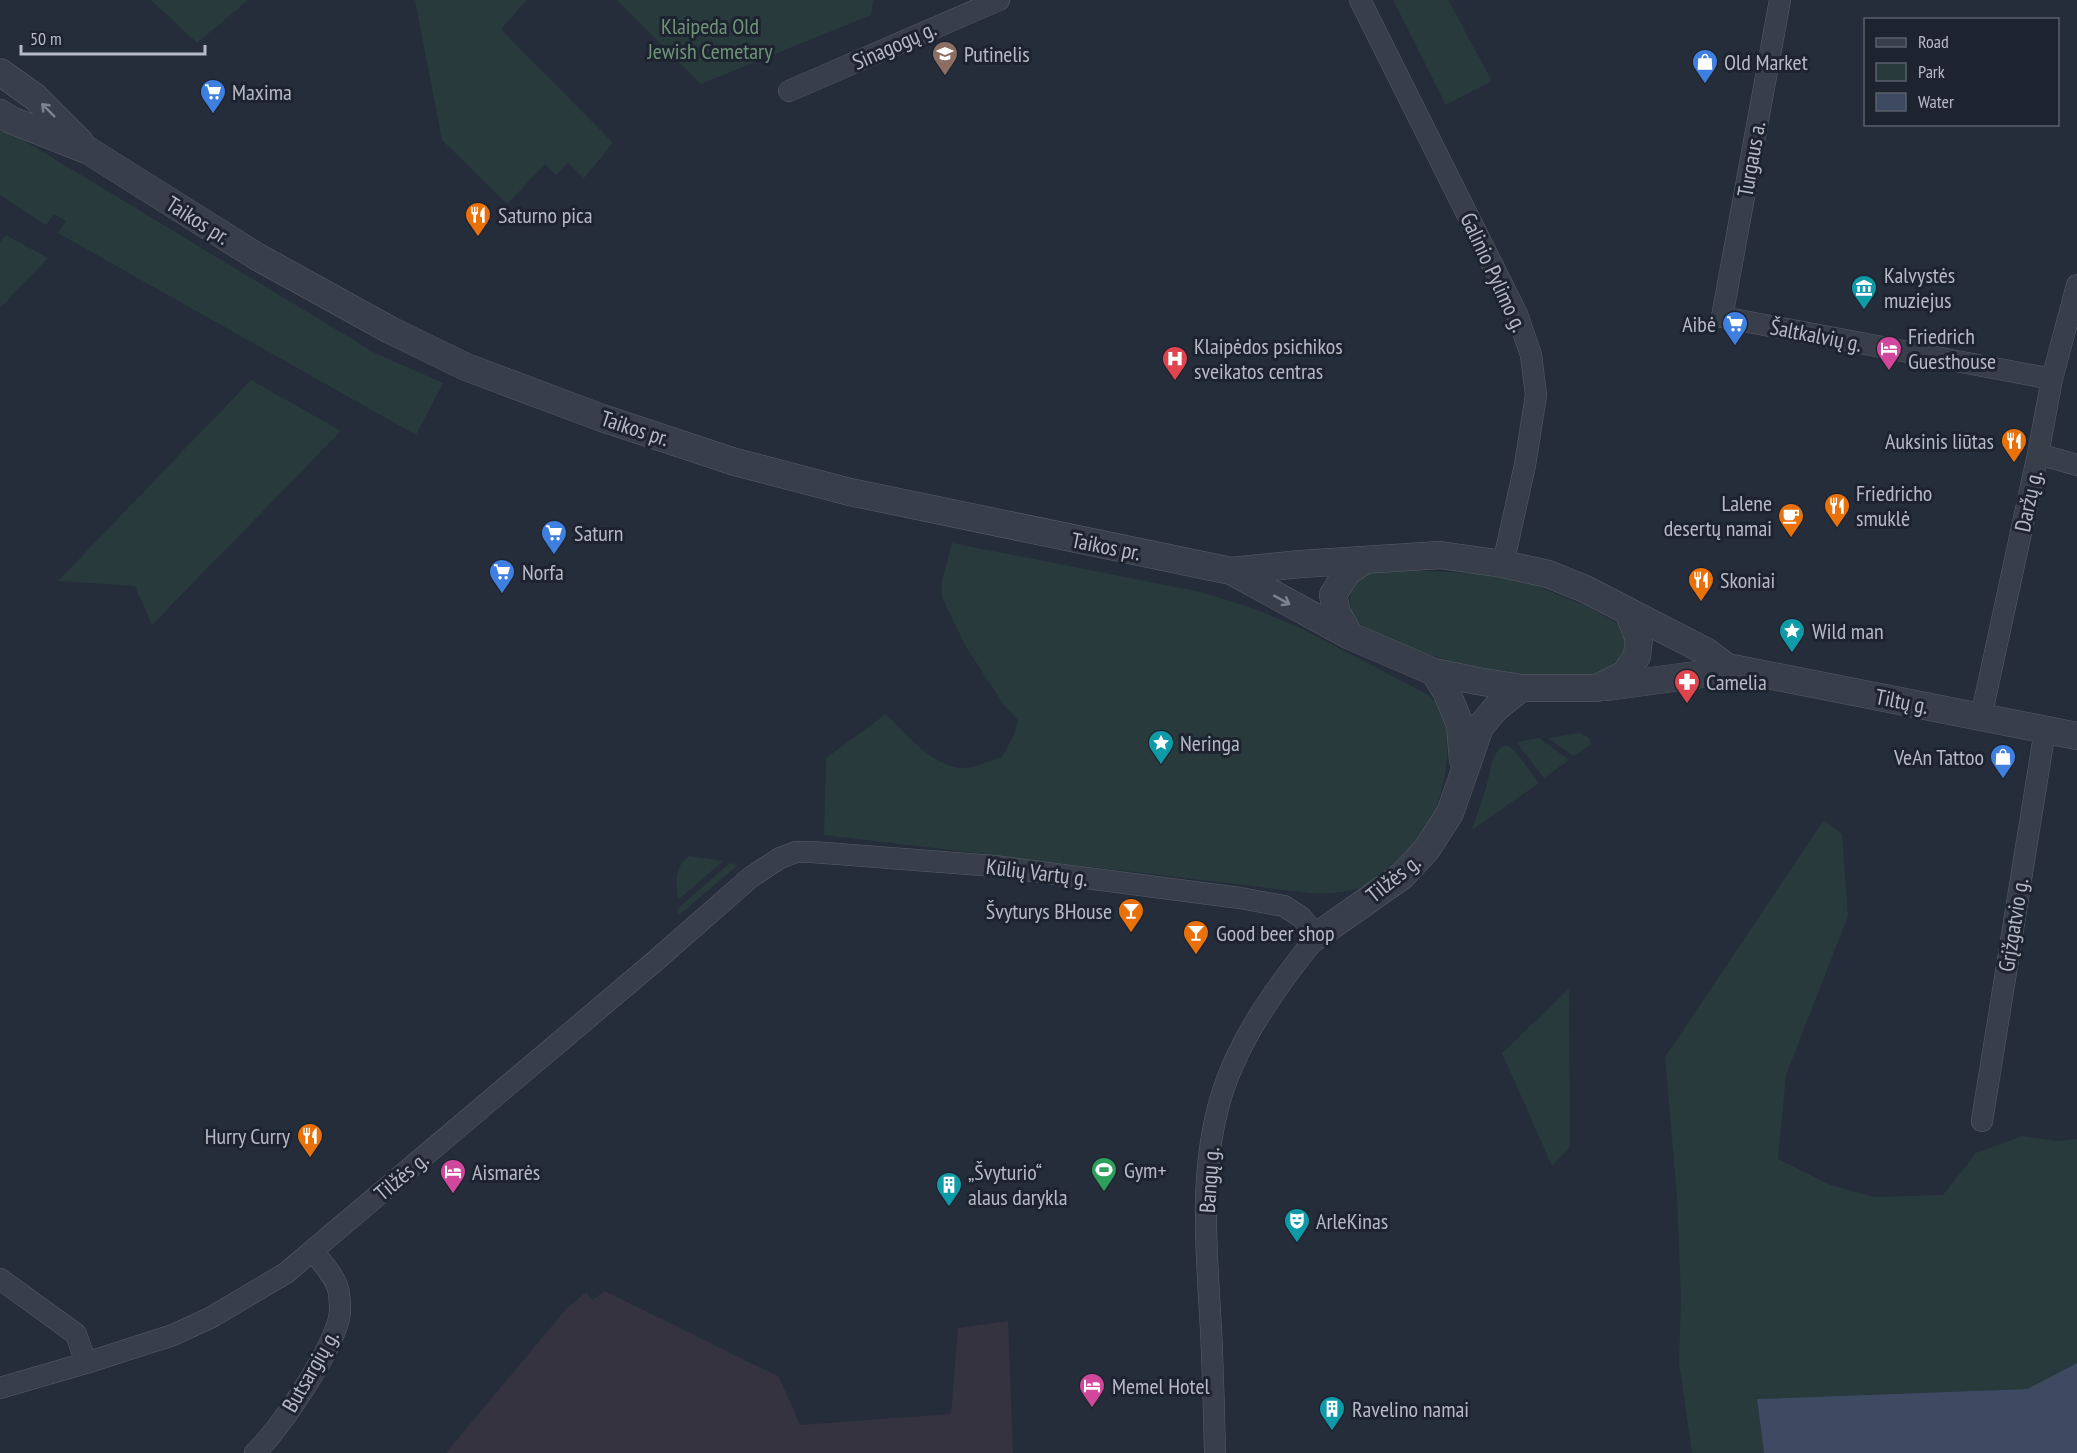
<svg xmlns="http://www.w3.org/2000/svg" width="2077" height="1453" viewBox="0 0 2077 1453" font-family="'PT Sans Narrow',sans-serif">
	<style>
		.medical { fill: #35333f }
		.green { fill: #283a3c }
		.water { fill: #3d4a61 }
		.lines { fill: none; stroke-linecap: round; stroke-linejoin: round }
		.minor-casing { stroke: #575d68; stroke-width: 22 }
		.tertiary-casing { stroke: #575d68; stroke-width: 28 }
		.minor { stroke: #393f4a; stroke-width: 21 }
		.tertiary { stroke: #393f4a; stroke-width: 27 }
		.oneway { stroke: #7d838e }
		.labels { text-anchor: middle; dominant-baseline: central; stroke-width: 6; stroke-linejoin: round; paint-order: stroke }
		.park-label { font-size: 22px; fill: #6e9478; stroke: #1e242f }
		.street-label { font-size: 22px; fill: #b5bac6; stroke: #1e242f }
		.poi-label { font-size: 22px; fill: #b5bac6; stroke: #1e242f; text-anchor: start }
	</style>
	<rect width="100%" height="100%" fill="#252d3a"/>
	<path class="medical" d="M 605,1291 L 779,1377 L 800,1425 L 951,1414 L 958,1328 L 1008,1321 L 1013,1453 L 446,1453 L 567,1308 L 586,1292 L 592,1300 Z"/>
	<path class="green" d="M 151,0 L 248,0 L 197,43 Z
		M 415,0 L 527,0 L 501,29 L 613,143 L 584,178 L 568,163 L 556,175 L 545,164 L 507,204 L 442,140 Z
		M 617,0 L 873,0 L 871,15 L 701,84 Z
		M 1393,0 L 1448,0 L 1492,81 L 1446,105 Z
		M 0,126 L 375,353 L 443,383 L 416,435 L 58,233 L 66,221 L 54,214 L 46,225 L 0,195 Z
		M 6,235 L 48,258 L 0,308 L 0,242 Z
		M 251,380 L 341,431 L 152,625 L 135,586 L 58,581 Z
		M 952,543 L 1201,592 L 1255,609 L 1300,628 L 1427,694 C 1434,700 1442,706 1444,716 C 1455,750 1440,815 1419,844 C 1408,858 1380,878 1364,886 C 1350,892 1334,893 1319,894 L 824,835 L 826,758 L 886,714 C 905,733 935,770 966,768 C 977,767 990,760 1002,757 L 1014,735 L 1018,720 L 1004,705 L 966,647 L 942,597 L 942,581 Z
		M 1413,570 L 1496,575 L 1534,585 L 1588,607 L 1620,625 L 1628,640 L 1621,666 C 1611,669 1600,674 1590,676 C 1582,677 1572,676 1563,676 C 1509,676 1458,666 1407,647 C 1394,641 1378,636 1366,628 C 1345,615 1343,584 1368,574 C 1381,568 1398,570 1413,570 Z
		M 1580,733 L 1589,738 L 1591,744 L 1574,756 L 1548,738 Z
		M 1539,738 L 1569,760 L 1544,778 L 1516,742 Z
		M 1507,745 L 1515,751 L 1539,783 L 1472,830 L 1486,788 L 1493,758 L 1500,748 Z
		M 1824,820 L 1842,834 L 1848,916 L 1786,1075 L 1778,1159 L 1831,1185 L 1874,1197 L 1943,1195 L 1976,1153 L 2022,1136 L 2058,1141 L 2077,1139 L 2077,1363 L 2027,1389 L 1757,1399 L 1764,1453 L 1692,1453 L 1679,1363 L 1681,1296 L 1677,1196 L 1665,1057 Z
		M 689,856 L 723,861 L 678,900 C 676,884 674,866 689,856 Z
		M 730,863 L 738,865 L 678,916 L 677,909 Z
		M 1569,989 L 1570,1147 L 1552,1166 L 1502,1053 Z"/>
	<path class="water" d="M 2077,1363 L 2077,1453 L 1764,1453 L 1757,1399 L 2027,1389 Z"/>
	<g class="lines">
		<defs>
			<path id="minor" d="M 1360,0 L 1517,314 L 1531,355 L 1536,395 L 1525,465 L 1503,564
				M 1780,0 L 1722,317 L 2052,379
				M 789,91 L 999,0
				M 2038,454 L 2077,465
				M 1981,717 L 2038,454 L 2052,379 L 2077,285
				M 1982,1121 L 2045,730
				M 0,1279 L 76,1334 L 86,1363
				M 0,1388 L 86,1363 L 173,1335 L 210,1318 L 286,1273 L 654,962 L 751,877 L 780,858 L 796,852 L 812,852 L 994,866 L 1240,898 L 1284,906 L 1301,917 L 1317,936 C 1277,986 1234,1044 1218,1108 C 1199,1181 1207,1256 1211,1330 C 1213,1371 1214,1412 1215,1453
				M 255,1453 C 281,1427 328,1357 338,1322 C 341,1314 340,1302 339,1294 C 338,1279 322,1263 313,1251"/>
			<path id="tertiary" d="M 0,72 L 35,97 L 80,142
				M 0,113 L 11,120 L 89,151 L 256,256 L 390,330 L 466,367 L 602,418 L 735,462 L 850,492 L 1231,571 L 1350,636 L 1434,672 L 1477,681 L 1521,688 L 1597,688 L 1625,674 L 1637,656 L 1639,639 L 1628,612
				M 1231,571 L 1301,564 L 1440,555 L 1503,564 L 1548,574 L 1585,589 L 1707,652 L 1727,667 L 2077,736
				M 1350,636 L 1337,613 L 1333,595 L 1347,572 L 1365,560
				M 1434,672 L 1447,693 L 1460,724 L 1463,760
				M 1607,687 L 1703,674 L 1727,667
				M 1317,936 L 1402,876 L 1427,849 L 1450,813 L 1480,727 L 1496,708 L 1521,688"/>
		</defs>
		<use href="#minor" class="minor-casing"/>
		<use href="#tertiary" class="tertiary-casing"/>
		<use href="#minor" class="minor"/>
		<use href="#tertiary" class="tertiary"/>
	</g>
	<defs><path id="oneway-shaft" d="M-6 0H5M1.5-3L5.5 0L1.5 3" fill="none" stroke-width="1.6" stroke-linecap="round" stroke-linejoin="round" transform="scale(1.5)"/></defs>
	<g class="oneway">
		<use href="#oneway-shaft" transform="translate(48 110) rotate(-135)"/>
		<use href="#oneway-shaft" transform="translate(1282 600) rotate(29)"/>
	</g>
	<defs>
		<symbol id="school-pin" viewBox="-11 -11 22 30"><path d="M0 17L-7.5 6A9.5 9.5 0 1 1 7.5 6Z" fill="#8d6e63" stroke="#1e242f"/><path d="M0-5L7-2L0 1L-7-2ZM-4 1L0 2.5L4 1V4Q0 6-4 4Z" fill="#fff"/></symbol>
		<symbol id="shop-pin" viewBox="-11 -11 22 30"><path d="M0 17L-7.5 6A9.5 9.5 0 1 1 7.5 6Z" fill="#3f7fe0" stroke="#1e242f"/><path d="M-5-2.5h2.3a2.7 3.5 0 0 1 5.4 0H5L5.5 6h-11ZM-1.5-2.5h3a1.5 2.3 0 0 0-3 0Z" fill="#fff"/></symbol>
		<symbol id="supermarket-pin" viewBox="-11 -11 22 30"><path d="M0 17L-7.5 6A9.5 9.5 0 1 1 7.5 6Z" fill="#3f7fe0" stroke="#1e242f"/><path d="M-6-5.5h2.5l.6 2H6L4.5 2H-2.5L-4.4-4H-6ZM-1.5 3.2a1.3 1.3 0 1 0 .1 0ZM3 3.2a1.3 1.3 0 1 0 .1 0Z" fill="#fff"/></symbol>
		<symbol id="restaurant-pin" viewBox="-11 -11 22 30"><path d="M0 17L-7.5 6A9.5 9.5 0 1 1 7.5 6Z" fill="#e8710a" stroke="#1e242f"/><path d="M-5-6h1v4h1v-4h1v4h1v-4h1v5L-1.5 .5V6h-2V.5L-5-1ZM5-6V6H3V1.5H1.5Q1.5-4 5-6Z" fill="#fff"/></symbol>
		<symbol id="museum-pin" viewBox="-11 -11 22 30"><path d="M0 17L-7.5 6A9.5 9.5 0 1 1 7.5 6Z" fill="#0f9aa8" stroke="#1e242f"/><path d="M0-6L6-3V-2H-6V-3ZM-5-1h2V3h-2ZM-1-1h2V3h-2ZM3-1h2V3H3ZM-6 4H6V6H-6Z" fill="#fff"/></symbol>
		<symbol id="hotel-pin" viewBox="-11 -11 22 30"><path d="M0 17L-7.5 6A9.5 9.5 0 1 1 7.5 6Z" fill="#d1479c" stroke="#1e242f"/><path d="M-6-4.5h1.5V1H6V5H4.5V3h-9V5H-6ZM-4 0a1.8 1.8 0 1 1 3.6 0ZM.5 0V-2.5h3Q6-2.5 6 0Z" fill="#fff"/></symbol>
		<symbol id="hospital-pin" viewBox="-11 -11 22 30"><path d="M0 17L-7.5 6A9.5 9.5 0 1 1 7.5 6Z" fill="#e0444e" stroke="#1e242f"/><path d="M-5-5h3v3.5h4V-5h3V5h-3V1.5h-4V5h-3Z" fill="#fff"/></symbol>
		<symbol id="cafe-pin" viewBox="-11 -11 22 30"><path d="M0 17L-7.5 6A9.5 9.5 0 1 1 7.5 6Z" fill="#e8710a" stroke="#1e242f"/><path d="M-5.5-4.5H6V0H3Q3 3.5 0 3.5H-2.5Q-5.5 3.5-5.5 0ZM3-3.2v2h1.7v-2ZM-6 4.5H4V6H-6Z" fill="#fff"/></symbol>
		<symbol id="sight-pin" viewBox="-11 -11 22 30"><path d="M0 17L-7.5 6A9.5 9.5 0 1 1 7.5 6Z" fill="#0f9aa8" stroke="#1e242f"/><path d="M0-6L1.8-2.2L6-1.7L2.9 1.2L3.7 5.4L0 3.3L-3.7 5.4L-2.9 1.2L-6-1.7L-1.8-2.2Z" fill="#fff"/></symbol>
		<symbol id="pharmacy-pin" viewBox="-11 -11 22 30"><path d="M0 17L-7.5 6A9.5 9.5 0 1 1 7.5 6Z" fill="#e0444e" stroke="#1e242f"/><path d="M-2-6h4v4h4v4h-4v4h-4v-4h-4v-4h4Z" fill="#fff"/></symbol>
		<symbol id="bar-pin" viewBox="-11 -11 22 30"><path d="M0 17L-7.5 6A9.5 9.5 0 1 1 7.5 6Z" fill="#e8710a" stroke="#1e242f"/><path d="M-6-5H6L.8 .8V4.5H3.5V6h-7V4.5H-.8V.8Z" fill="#fff"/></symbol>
		<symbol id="stadium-pin" viewBox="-11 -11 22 30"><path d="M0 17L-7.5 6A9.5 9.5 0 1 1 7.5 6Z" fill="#2e9e5b" stroke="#1e242f"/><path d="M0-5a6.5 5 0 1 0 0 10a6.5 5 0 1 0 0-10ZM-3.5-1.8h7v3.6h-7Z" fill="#fff"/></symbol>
		<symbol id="building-pin" viewBox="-11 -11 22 30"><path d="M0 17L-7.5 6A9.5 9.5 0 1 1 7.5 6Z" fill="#0f9aa8" stroke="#1e242f"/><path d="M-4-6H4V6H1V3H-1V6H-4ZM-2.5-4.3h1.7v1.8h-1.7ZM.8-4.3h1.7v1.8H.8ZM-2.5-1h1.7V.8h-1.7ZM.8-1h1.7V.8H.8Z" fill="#fff"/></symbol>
		<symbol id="theatre-pin" viewBox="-11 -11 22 30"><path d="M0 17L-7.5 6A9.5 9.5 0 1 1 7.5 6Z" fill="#0f9aa8" stroke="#1e242f"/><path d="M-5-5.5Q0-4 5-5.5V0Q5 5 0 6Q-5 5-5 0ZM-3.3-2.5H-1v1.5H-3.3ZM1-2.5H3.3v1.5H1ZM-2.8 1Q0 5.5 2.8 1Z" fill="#fff"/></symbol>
	</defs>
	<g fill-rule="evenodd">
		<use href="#school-pin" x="930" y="39" width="30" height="40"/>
		<use href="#shop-pin" x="1690" y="47" width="30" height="40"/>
		<use href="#supermarket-pin" x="198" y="77" width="30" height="40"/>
		<use href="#restaurant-pin" x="463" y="200" width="30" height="40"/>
		<use href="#museum-pin" x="1849" y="273" width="30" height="40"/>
		<use href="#supermarket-pin" x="1720" y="309" width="30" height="40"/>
		<use href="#hotel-pin" x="1874" y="334" width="30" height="40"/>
		<use href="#hospital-pin" x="1160" y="344" width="30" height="40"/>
		<use href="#restaurant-pin" x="1999" y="426" width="30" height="40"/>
		<use href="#restaurant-pin" x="1822" y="491" width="30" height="40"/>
		<use href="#cafe-pin" x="1776" y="501" width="30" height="40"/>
		<use href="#supermarket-pin" x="539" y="518" width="30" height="40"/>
		<use href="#supermarket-pin" x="487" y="557" width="30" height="40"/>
		<use href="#restaurant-pin" x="1686" y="565" width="30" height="40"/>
		<use href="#sight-pin" x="1777" y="616" width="30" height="40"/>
		<use href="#pharmacy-pin" x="1672" y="667" width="30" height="40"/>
		<use href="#sight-pin" x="1146" y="728" width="30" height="40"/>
		<use href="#shop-pin" x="1988" y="742" width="30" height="40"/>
		<use href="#bar-pin" x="1116" y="896" width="30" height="40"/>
		<use href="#bar-pin" x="1181" y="918" width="30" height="40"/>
		<use href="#restaurant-pin" x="295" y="1121" width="30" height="40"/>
		<use href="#stadium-pin" x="1089" y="1155" width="30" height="40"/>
		<use href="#hotel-pin" x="438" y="1157" width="30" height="40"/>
		<use href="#building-pin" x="934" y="1170" width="30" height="40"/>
		<use href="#theatre-pin" x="1282" y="1206" width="30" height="40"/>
		<use href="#hotel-pin" x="1077" y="1371" width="30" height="40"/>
		<use href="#building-pin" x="1317" y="1394" width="30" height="40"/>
	</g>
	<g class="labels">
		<g class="park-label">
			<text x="710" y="26">Klaipeda Old<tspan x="710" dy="25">Jewish Cemetary</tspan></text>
		</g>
		<g class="street-label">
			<text transform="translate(894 45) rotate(-24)">Sinagogų g.</text>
			<text transform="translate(1751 159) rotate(-80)">Turgaus a.</text>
			<text transform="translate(198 220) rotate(32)">Taikos pr.</text>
			<text transform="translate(1494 272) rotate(65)">Galinio Pylimo g.</text>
			<text transform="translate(1816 335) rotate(11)">Šaltkalvių g.</text>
			<text transform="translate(635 428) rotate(18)">Taikos pr.</text>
			<text transform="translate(2028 501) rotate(-78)">Daržų g.</text>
			<text transform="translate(1106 546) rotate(11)">Taikos pr.</text>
			<text transform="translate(1902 701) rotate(11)">Tiltų g.</text>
			<text transform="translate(1037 872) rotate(7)">Kūlių Vartų g.</text>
			<text transform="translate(1393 878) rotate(-39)">Tilžės g.</text>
			<text transform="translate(2013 925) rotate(-81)">Grįžgatvio g.</text>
			<text transform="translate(401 1176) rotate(-40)">Tilžės g.</text>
			<text transform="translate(1209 1180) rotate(-86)">Bangų g.</text>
			<text transform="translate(310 1371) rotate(-60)">Butsargių g.</text>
		</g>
		<g class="poi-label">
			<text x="964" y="54">Putinelis</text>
			<text x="1724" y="62">Old Market</text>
			<text x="232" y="92">Maxima</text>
			<text x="498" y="215">Saturno pica</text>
			<text x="1884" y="275">Kalvystės<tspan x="1884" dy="25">muziejus</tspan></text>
			<text x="1716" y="324" text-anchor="end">Aibė</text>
			<text x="1908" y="336">Friedrich<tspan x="1908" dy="25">Guesthouse</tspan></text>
			<text x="1194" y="346">Klaipėdos psichikos<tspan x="1194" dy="25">sveikatos centras</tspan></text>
			<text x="1994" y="441" text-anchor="end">Auksinis liūtas</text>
			<text x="1856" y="493">Friedricho<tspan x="1856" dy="25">smuklė</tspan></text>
			<text x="1772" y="503" text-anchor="end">Lalene<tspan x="1772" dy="25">desertų namai</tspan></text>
			<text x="574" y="533">Saturn</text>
			<text x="522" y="572">Norfa</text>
			<text x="1720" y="580">Skoniai</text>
			<text x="1812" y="631">Wild man</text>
			<text x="1706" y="682">Camelia</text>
			<text x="1180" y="743">Neringa</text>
			<text x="1984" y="757" text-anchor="end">VeAn Tattoo</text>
			<text x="1112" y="911" text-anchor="end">Švyturys BHouse</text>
			<text x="1216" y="933">Good beer shop</text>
			<text x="290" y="1136" text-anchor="end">Hurry Curry</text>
			<text x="1124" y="1170">Gym+</text>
			<text x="472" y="1172">Aismarės</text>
			<text x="968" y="1172">„Švyturio“<tspan x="968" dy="25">alaus darykla</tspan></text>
			<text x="1316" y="1221">ArleKinas</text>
			<text x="1112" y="1386">Memel Hotel</text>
			<text x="1352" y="1409">Ravelino namai</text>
		</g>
	</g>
	<rect x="1864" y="18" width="195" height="108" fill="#1e242f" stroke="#5a606b" stroke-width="1.5"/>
	<rect x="1876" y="38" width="30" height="9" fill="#393f4a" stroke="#5a606b" stroke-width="1.5"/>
	<text x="1918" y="48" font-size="18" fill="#b5bac6">Road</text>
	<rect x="1876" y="63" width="30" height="18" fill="#283a3c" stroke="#5a606b" stroke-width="1.5"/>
	<text x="1918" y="78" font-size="18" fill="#b5bac6">Park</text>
	<rect x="1876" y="93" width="30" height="18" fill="#3d4a61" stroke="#5a606b" stroke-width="1.5"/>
	<text x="1918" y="108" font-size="18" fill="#b5bac6">Water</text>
	<path d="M21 45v9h184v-9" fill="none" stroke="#b5bac6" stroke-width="3"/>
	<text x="30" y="45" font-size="18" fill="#b5bac6" stroke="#1e242f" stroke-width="4.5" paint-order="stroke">50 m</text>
</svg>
